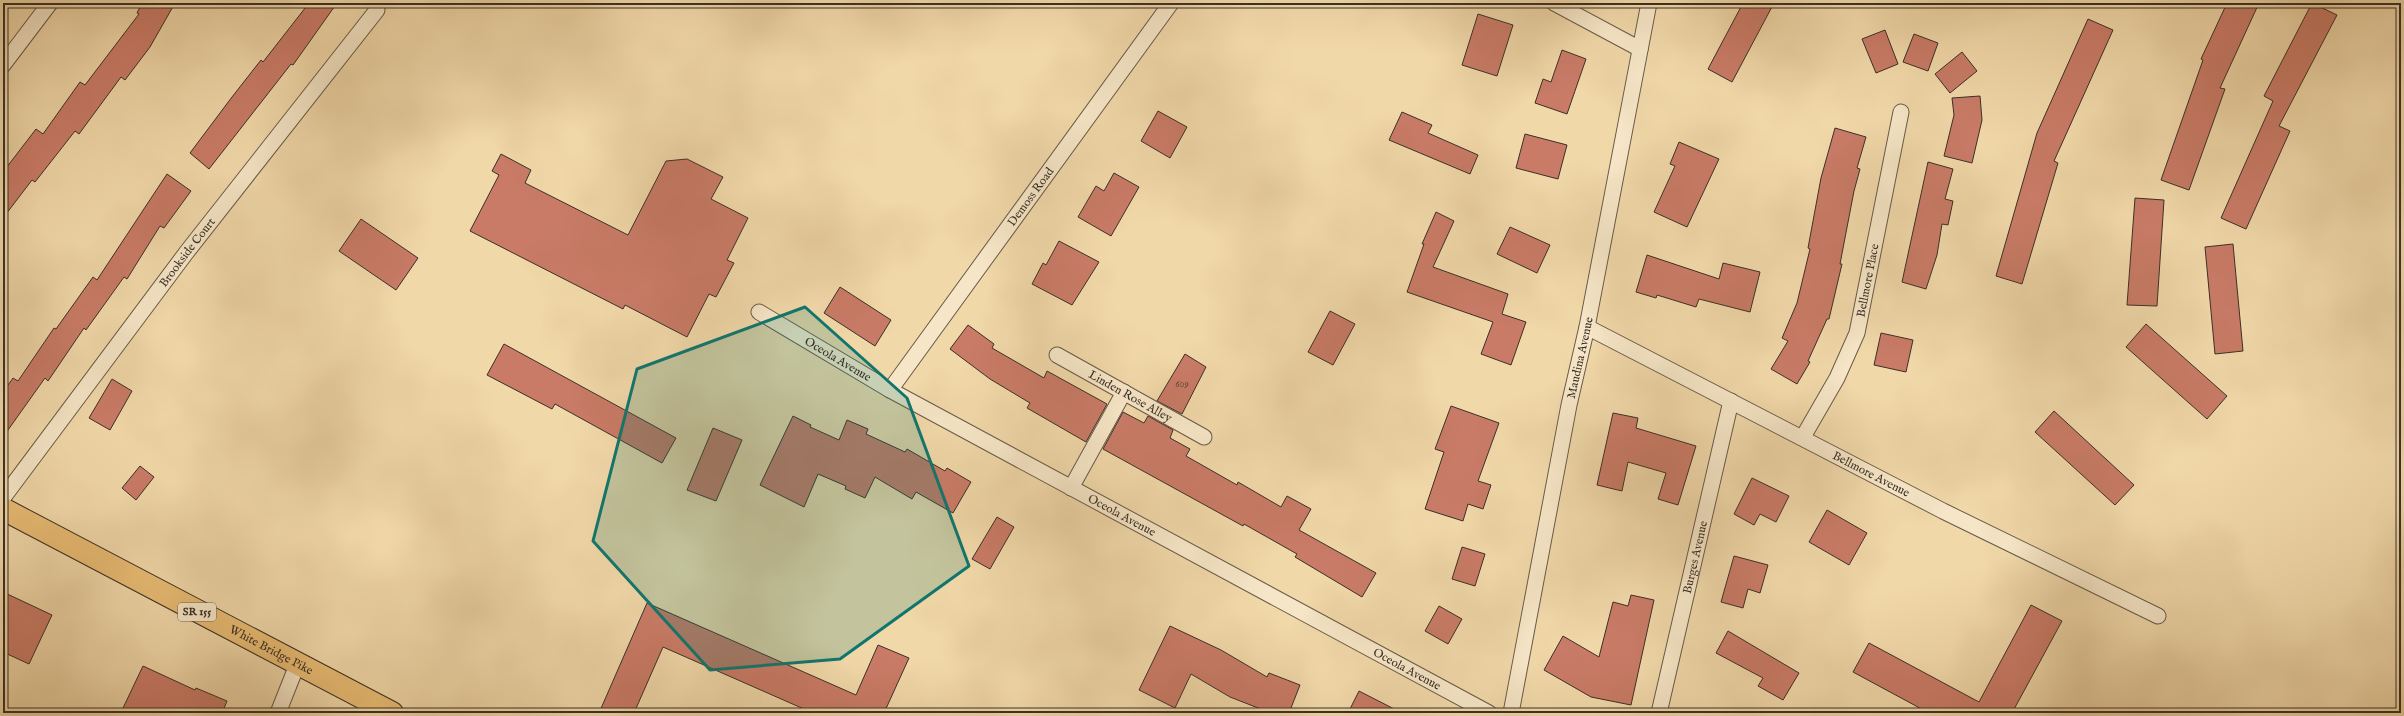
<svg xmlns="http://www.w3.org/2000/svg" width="2404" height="716" viewBox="0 0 2404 716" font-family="'IM FELL English',serif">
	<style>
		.building { fill: #c97b67; stroke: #3a3027 }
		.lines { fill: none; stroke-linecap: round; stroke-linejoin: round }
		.minor-casing { stroke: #685a48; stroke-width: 17 }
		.primary-casing { stroke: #3a3027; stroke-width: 24 }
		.minor { stroke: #f6e6c7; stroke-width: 15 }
		.primary { stroke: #e8bc74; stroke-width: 22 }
		.marked { fill: #0f766e; fill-opacity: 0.2; stroke: #0f766e; stroke-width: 3; stroke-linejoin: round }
		.labels { text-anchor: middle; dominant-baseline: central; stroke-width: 3; stroke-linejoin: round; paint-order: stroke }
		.number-label { font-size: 10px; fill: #5e4337 }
		.shield { fill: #f6e6c7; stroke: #726757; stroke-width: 1 }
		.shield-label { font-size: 11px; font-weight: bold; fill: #3a3027 }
		.street-label { font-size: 12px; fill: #3a3027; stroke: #f6e6c7 }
	</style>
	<rect width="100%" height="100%" fill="#f1d8a9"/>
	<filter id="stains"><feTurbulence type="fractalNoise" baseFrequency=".005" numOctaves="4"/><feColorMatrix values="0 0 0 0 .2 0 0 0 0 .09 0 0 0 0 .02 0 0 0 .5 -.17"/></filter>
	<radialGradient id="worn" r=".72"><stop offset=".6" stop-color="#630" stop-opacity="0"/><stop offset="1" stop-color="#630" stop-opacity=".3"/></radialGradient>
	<path class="building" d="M 142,3 L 175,3 L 150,47 L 125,80 L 121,77 L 79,134 L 75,131 L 35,182 L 32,180 L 3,218 L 3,172 L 36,129 L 43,134 L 80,82 L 85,85 L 139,14 L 137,13 Z
		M 309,3 L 337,3 L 293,65 L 291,64 L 209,169 L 190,153 L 232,97 L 261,60 L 263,62 Z
		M 1743,3 L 1774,3 L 1732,82 L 1708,69 Z
		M 2227,3 L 2259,3 L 2220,88 L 2225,89 L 2189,190 L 2161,180 L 2203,60 L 2201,59 Z
		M 2312,3 L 2337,15 L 2279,126 L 2290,131 L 2246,229 L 2221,218 L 2273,101 L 2264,96 Z
		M 1478,14 L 1513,25 L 1497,76 L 1462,65 Z
		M 2088,19 L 2113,30 L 2054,161 L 2058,163 L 2022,284 L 1996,276 L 2037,133 Z
		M 1885,30 L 1898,64 L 1876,73 L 1862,39 Z
		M 1914,34 L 1938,43 L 1928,71 L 1903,62 Z
		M 1562,50 L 1586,59 L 1567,114 L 1535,103 L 1543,79 L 1551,82 Z
		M 1962,52 L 1977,71 L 1950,93 L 1935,74 Z
		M 1980,96 L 1982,120 L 1972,163 L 1944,156 L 1954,115 L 1952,98 Z
		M 1158,111 L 1187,127 L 1170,158 L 1141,141 Z
		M 1402,112 L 1432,125 L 1428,133 L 1478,155 L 1470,174 L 1389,140 Z
		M 1835,128 L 1866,137 L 1857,168 L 1860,169 L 1854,191 L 1840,264 L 1842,264 L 1829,319 L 1827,319 L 1808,361 L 1810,362 L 1797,384 L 1771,369 L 1788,341 L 1782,338 L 1797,303 L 1810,249 L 1808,248 L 1821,178 Z
		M 1525,134 L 1567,145 L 1558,179 L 1516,168 Z
		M 1679,142 L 1719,159 L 1687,227 L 1654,212 L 1675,166 L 1670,164 Z
		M 501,154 L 531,170 L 525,183 L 628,235 L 666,161 L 687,159 L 723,177 L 711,199 L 748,218 L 727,260 L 734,263 L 716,297 L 709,294 L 687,337 L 625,305 L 623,309 L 470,231 L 499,175 L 492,171 Z
		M 1928,162 L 1953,169 L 1945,199 L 1953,201 L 1948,225 L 1942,224 L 1937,255 L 1926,289 L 1902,282 Z
		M 1114,173 L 1139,187 L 1111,236 L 1078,217 L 1096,186 L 1104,191 Z
		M 167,174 L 191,191 L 164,228 L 160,226 L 127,279 L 124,277 L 86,330 L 84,328 L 48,381 L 45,378 L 3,437 L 3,392 L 13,378 L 18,381 L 54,328 L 56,329 L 93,277 L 97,280 Z
		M 2135,198 L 2164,200 L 2157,306 L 2127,305 Z
		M 1436,212 L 1454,221 L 1433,267 L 1508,294 L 1502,314 L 1526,322 L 1511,365 L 1481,354 L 1493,322 L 1407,292 L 1424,244 L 1422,244 Z
		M 361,219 L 418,258 L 396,290 L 339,251 Z
		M 1510,227 L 1550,245 L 1537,273 L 1497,254 Z
		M 1059,241 L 1099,262 L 1072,305 L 1032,284 L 1043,263 L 1046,265 Z
		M 2233,244 L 2243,351 L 2215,354 L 2205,247 Z
		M 1647,255 L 1719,279 L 1723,263 L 1760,272 L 1750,312 L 1699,299 L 1696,307 L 1657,295 L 1656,298 L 1636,292 Z
		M 840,287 L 891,320 L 875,346 L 824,313 Z
		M 1330,311 L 1355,324 L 1333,365 L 1308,352 Z
		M 2146,324 L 2227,396 L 2207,419 L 2126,347 Z
		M 968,325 L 994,344 L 992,348 L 1044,378 L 1047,371 L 1107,404 L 1086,442 L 1027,408 L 1030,403 L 990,379 L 950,349 Z
		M 1881,333 L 1913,340 L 1906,372 L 1874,365 Z
		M 504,344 L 676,438 L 662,463 L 555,404 L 552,409 L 487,375 Z
		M 1185,354 L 1206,367 L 1182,414 L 1157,401 Z
		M 112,379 L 132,391 L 110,430 L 89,418 Z
		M 1451,406 L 1499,423 L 1478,481 L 1491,485 L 1483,509 L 1468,504 L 1463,521 L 1425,509 L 1444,452 L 1435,449 Z
		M 2054,411 L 2134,485 L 2115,505 L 2035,432 Z
		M 1123,412 L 1144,423 L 1148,416 L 1173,430 L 1170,438 L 1190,449 L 1186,456 L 1237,485 L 1238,482 L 1281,507 L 1287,496 L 1311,509 L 1299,530 L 1376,573 L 1362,597 L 1295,557 L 1297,554 L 1244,524 L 1243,526 L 1103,449 Z
		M 1613,413 L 1638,418 L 1636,428 L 1696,446 L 1678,505 L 1658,499 L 1666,473 L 1628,462 L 1622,491 L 1597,485 Z
		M 793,416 L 811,425 L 810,427 L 839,440 L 847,420 L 868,429 L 866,434 L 905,452 L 907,449 L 945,471 L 947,468 L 971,482 L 953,513 L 916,492 L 912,499 L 875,477 L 865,498 L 845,489 L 846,486 L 818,474 L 804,507 L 760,485 Z
		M 713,428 L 742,440 L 716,501 L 687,490 Z
		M 140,466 L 154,477 L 136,500 L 122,488 Z
		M 1752,478 L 1789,496 L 1776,522 L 1760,514 L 1754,525 L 1734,514 Z
		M 1827,510 L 1867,533 L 1849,565 L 1809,542 Z
		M 997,517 L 1014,527 L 990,569 L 972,559 Z
		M 1462,547 L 1485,554 L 1475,586 L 1452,579 Z
		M 1734,556 L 1768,565 L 1760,593 L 1748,589 L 1743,608 L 1721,602 Z
		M 3,592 L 52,615 L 29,664 L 3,652 Z
		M 1631,595 L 1654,600 L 1631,705 L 1591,697 L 1544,670 L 1563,636 L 1599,657 L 1613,602 L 1628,606 Z
		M 647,603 L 856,695 L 878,645 L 909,658 L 884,713 L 813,713 L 663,647 L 634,713 L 599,713 Z
		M 2031,605 L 2062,621 L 2012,713 L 1929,713 L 1853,672 L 1869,643 L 1979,702 Z
		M 1439,606 L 1462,619 L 1448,644 L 1425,631 Z
		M 1170,626 L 1221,650 L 1267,677 L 1269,673 L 1300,685 L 1289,713 L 1271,713 L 1230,697 L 1191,674 L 1175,708 L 1139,690 Z
		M 1728,631 L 1799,673 L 1783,700 L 1758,686 L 1763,678 L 1716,653 Z
		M 143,666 L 195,690 L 196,688 L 227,701 L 222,713 L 133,713 L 123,708 Z
		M 1359,691 L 1402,713 L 1348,713 Z"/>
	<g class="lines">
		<defs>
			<g id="minor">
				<path d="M 1554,3 L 1640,49"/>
				<path d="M 3,65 L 50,3"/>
				<path id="s1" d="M 759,312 L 890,390 L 1489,713"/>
				<path id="s2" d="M 1587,327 L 1943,511 L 2158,616"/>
				<path id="s3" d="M 1057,355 L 1204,437"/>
				<path id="s4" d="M 890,390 L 1171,3"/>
				<path id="s5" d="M 1803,437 L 1837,378 L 1857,333 L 1901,112"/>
				<path d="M 1071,488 L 1124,392"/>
				<path id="s6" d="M 3,498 L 186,253 L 377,10"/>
				<path d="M 278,713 L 297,665"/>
				<path id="s7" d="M 1511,713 L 1569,405 L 1587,327 L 1649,3"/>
				<path id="s8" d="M 1659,713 L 1731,401"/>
			</g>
			<g id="primary">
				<path id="s9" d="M 3,509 L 392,713"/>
			</g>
		</defs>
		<use href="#minor" class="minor-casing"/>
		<use href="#primary" class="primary-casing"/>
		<use href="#minor" class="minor"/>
		<use href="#primary" class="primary"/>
	</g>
	<path class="marked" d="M 805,307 L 907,398 L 969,566 L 840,659 L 710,670 L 593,541 L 637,369 Z"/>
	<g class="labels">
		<g class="number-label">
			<text x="1182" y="384">609</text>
		</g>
		<rect class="shield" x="178" y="603" width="38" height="18" rx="3"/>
		<g class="shield-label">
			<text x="197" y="612">SR 155</text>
		</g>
		<g class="street-label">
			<text stroke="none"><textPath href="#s4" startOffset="239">Demoss Road</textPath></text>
			<text stroke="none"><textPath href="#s6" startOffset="307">Brookside Court</textPath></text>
			<text stroke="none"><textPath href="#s5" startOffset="171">Bellmore Place</textPath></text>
			<text stroke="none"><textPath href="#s7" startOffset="362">Maudina Avenue</textPath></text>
			<text stroke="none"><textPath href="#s1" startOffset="92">Oceola Avenue</textPath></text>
			<text stroke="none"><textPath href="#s3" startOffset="84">Linden Rose Alley</textPath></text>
			<text stroke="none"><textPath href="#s2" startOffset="320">Bellmore Avenue</textPath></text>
			<text stroke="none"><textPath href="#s1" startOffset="416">Oceola Avenue</textPath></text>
			<text stroke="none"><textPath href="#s8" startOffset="160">Burges Avenue</textPath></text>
			<text stroke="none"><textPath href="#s9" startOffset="303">White Bridge Pike</textPath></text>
			<text stroke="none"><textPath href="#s1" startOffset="740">Oceola Avenue</textPath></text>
		</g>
	</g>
	<rect width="2404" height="716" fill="none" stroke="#f1d8a9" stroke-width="16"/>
	<rect x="4" y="4" width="2396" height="708" fill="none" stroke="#3a3027" stroke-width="2"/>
	<rect x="8" y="8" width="2388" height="700" fill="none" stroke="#3a3027"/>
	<rect width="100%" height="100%" filter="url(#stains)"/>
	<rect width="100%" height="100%" fill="url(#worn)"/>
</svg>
